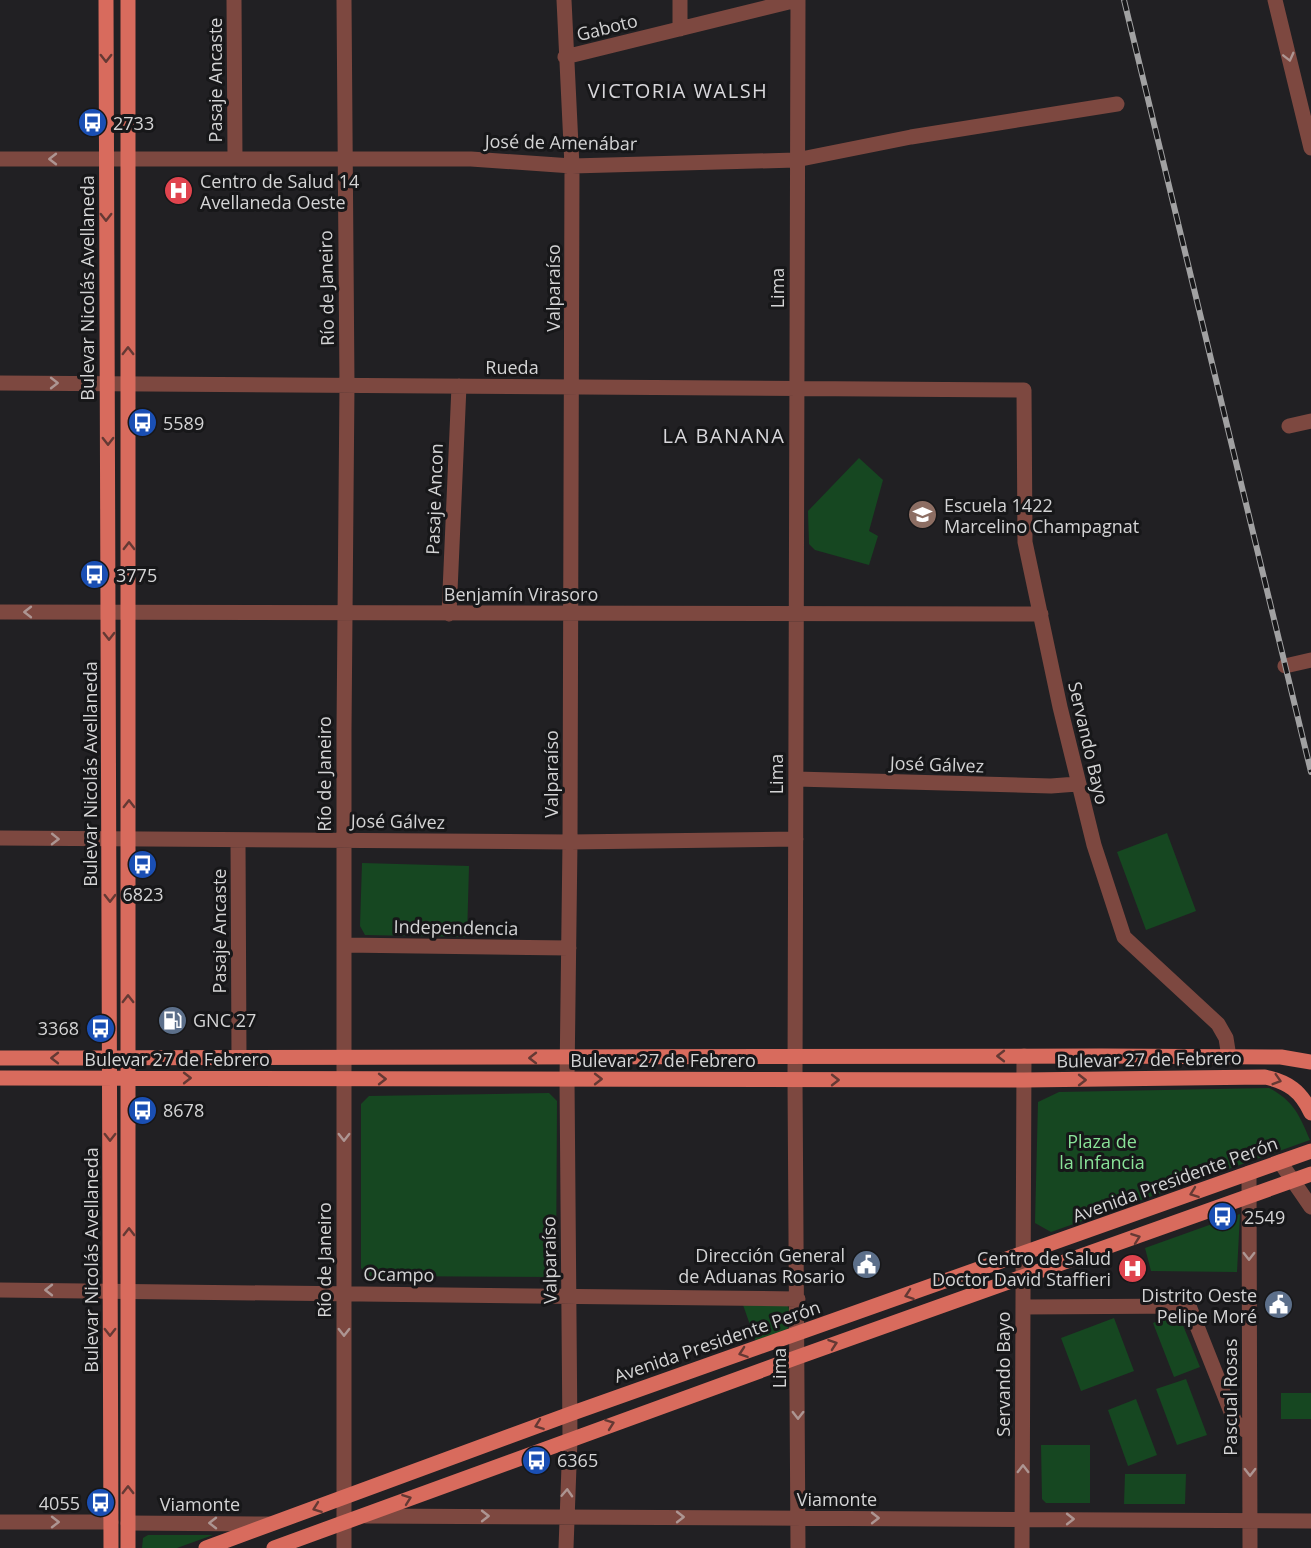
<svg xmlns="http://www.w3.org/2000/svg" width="1311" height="1548" viewBox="0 0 1311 1548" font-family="'Open Sans',sans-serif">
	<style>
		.park { fill: #164721 }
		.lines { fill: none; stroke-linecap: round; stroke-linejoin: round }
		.minor { stroke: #7d4840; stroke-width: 15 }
		.major { stroke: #d86b5d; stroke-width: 15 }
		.rail-casing { stroke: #a1a1a2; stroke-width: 6 }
		.rail { stroke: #171719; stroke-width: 4; stroke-dasharray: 11; stroke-linecap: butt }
		.oneway { stroke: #ad9592 }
		.oneway2 { stroke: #643934 }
		.labels { text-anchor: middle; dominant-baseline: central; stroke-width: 6; stroke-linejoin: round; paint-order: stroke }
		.street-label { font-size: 18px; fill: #d4d4d5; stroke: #171719 }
		.poi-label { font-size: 18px; fill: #d4d4d5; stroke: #171719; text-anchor: start }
		.park-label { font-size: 18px; fill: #89e298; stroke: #171719 }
		.neighbourhood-label { font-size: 20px; letter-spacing: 1.5px; fill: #d8d7db; stroke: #171719 }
	</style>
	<rect width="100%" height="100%" fill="#212023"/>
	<path class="park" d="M 859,458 L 883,480 L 869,531 L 878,536 L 869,565 L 815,550 L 809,544 L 808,511 Z
		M 1167,833 L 1196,911 L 1146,930 L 1117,852 Z
		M 362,863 L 469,866 L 467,937 L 365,935 L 360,926 Z
		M 1269,1088 C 1293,1100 1300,1116 1310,1140 L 1051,1232 L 1035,1223 L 1038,1102 L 1059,1092 Z
		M 549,1093 L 557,1101 L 556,1277 L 369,1276 L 361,1268 L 361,1104 L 369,1096 Z
		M 1240,1214 L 1237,1272 L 1151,1271 L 1145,1248 Z
		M 742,1302 L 787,1305 C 804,1331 775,1335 756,1342 Z
		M 1178,1313 L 1200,1367 L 1174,1377 L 1153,1323 Z
		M 1114,1318 L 1134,1371 L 1081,1391 L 1061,1338 Z
		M 1186,1379 L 1207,1435 L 1177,1445 L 1156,1389 Z
		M 1281,1393 L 1311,1393 L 1311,1419 L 1281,1419 Z
		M 1136,1399 L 1157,1455 L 1128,1466 L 1108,1410 Z
		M 1041,1445 L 1090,1445 L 1090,1503 L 1046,1503 L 1042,1499 Z
		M 1125,1474 L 1186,1474 L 1185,1504 L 1124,1504 Z
		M 148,1535 L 213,1535 L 177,1548 L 142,1548 L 143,1538 Z"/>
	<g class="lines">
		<path class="minor" d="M 234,0 L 235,159
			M 344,0 L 347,385 L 344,731 L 344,1548
			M 564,0 L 572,166 L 570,842 L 567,1079 L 570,1439 L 566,1548
			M 798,0 L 795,1080 L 798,1548
			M 1275,0 L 1311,148
			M 680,29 L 680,0
			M 565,57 L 797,0
			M 0,159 L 471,159 L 572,166 L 796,160 L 911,137 L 1117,104
			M 0,383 L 1024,390 L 1025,542 L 1060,707 L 1094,845 L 1124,937 L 1218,1024 L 1226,1038 L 1229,1057
			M 1289,426 L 1311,421
			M 0,612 L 1041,614
			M 449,614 L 459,386
			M 1285,666 L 1311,660
			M 796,779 L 1051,786 L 1077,784
			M 0,838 L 570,842 L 796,839
			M 238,840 L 239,1058
			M 344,945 L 569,948
			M 1280,1162 L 1311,1207
			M 1249,1173 L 1250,1548
			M 0,1290 L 798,1299
			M 1023,1307 L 1189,1306 L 1235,1422 L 1249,1433
			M 366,1516 L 1311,1521
			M 0,1522 L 111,1522
			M 128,1523 L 269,1524
			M 1022,1548 L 1024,1056"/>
		<path class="major" d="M 106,0 L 111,1548
			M 128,0 L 128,1548
			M 0,1058 L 1101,1056 L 1281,1057 L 1311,1062
			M 0,1078 L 1024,1080 L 1265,1077 C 1288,1082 1301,1091 1311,1113
			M 206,1548 L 570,1414 L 1311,1151
			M 274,1548 L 798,1357 L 1311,1174"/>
		<defs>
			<path id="rail" d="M 1124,0 L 1311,772"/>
		</defs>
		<use href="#rail" class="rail-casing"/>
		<use href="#rail" class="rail"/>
	</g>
	<defs><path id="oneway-chevron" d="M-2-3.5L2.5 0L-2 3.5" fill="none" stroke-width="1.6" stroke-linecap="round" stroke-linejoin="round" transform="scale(1.5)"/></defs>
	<g class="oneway">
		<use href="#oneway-chevron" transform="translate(1289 57) rotate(76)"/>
		<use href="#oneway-chevron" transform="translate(53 159) rotate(180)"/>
		<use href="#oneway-chevron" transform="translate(54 383)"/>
		<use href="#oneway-chevron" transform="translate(28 612) rotate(-180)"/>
		<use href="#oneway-chevron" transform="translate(55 839) rotate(1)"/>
		<use href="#oneway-chevron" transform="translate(344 1137) rotate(90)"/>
		<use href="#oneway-chevron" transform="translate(1249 1256) rotate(90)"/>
		<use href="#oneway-chevron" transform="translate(49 1290) rotate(180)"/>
		<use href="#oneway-chevron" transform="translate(344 1332) rotate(90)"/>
		<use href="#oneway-chevron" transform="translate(798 1415) rotate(90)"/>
		<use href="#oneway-chevron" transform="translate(1023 1469) rotate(-90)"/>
		<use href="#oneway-chevron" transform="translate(1250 1472) rotate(90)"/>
		<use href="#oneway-chevron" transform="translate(567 1493) rotate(-87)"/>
		<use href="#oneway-chevron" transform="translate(485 1516)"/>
		<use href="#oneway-chevron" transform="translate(680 1517)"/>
		<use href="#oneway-chevron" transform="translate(875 1518)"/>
		<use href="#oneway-chevron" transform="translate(1070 1519)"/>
		<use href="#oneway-chevron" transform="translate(55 1522)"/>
		<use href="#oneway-chevron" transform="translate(213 1523) rotate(-180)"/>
	</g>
	<g class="oneway2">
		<use href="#oneway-chevron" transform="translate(106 58) rotate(90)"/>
		<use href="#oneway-chevron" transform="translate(106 217) rotate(90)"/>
		<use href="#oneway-chevron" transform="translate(128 351) rotate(-90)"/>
		<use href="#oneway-chevron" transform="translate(108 441) rotate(90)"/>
		<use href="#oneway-chevron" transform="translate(129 546) rotate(-90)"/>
		<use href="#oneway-chevron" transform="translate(109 636) rotate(90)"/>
		<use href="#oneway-chevron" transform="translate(129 804) rotate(-90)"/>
		<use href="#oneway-chevron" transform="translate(110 898) rotate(90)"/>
		<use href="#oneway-chevron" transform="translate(128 999) rotate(-90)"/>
		<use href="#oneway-chevron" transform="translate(1001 1056) rotate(180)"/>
		<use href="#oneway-chevron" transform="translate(55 1058) rotate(180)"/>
		<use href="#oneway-chevron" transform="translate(533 1058) rotate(-180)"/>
		<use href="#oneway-chevron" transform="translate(187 1078)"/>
		<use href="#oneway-chevron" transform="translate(382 1079)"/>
		<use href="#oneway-chevron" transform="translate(598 1079)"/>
		<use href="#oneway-chevron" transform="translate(835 1080)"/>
		<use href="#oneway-chevron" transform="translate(1082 1080)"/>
		<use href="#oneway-chevron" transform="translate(1277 1080) rotate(17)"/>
		<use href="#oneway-chevron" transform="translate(110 1137) rotate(90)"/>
		<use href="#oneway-chevron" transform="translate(1194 1193) rotate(160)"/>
		<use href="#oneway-chevron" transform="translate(129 1232) rotate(-90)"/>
		<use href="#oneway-chevron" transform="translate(1136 1238) rotate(-20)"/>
		<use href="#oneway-chevron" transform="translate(909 1295) rotate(161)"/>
		<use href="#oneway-chevron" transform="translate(110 1332) rotate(90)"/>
		<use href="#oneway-chevron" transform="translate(833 1344) rotate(-19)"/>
		<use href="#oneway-chevron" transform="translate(743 1353) rotate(161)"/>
		<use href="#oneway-chevron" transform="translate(610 1424) rotate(-20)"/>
		<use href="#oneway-chevron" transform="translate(539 1425) rotate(160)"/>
		<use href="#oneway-chevron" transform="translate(128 1490) rotate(-90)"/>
		<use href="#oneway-chevron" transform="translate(407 1499) rotate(-20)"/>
		<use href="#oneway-chevron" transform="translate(317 1508) rotate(160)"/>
	</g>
	<defs>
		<symbol id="bus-disc" viewBox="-11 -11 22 22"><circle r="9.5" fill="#1a4fb4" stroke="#171719"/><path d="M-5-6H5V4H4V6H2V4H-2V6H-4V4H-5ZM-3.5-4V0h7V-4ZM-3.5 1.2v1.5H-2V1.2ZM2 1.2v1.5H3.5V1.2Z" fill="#fff"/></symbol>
		<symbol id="hospital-disc" viewBox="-11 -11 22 22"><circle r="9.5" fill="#e0444e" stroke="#171719"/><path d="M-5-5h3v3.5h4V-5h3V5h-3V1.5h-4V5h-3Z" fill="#fff"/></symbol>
		<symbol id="school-disc" viewBox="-11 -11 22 22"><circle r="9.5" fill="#8d6e63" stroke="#171719"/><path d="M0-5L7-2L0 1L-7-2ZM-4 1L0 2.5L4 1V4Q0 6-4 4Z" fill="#fff"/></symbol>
		<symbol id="fuel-disc" viewBox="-11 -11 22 22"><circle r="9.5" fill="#5c6f8a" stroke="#171719"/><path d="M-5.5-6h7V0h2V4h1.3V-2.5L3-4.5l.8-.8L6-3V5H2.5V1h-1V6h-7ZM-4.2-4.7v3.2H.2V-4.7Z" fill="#fff"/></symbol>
		<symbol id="civic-disc" viewBox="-11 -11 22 22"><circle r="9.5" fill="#5c6f8a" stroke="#171719"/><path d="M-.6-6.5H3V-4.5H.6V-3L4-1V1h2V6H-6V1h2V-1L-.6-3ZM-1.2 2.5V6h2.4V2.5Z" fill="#fff"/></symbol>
	</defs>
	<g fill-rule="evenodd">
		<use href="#bus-disc" x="76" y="106" width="33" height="33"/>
		<use href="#hospital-disc" x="162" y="174" width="33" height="33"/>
		<use href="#bus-disc" x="126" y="406" width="33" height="33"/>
		<use href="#school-disc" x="906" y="498" width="33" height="33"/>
		<use href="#bus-disc" x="78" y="558" width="33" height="33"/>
		<use href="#bus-disc" x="126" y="848" width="33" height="33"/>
		<use href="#fuel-disc" x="156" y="1004" width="33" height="33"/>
		<use href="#bus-disc" x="84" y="1012" width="33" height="33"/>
		<use href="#bus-disc" x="126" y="1094" width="33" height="33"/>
		<use href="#bus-disc" x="1206" y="1200" width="33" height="33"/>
		<use href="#civic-disc" x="850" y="1248" width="33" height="33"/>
		<use href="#hospital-disc" x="1116" y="1252" width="33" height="33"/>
		<use href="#civic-disc" x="1262" y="1288" width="33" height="33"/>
		<use href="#bus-disc" x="520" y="1444" width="33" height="33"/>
		<use href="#bus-disc" x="84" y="1486" width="33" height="33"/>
	</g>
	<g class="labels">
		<g class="street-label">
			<text transform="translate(607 27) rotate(-14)">Gaboto</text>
			<text transform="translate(215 80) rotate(-90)">Pasaje Ancaste</text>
			<text transform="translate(561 142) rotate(1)">José de Amenábar</text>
			<text transform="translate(87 288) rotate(-90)">Bulevar Nicolás Avellaneda</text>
			<text transform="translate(326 288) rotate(-91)">Río de Janeiro</text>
			<text transform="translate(553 288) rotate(-90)">Valparaíso</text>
			<text transform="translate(777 288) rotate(-90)">Lima</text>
			<text x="512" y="367">Rueda</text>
			<text transform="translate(434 499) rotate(-88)">Pasaje Ancon</text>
			<text x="521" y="594">Benjamín Virasoro</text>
			<text transform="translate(1089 743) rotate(77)">Servando Bayo</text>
			<text transform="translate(937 764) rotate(2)">José Gálvez</text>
			<text transform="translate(90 774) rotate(-90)">Bulevar Nicolás Avellaneda</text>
			<text transform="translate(324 774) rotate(-90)">Río de Janeiro</text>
			<text transform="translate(551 774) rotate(-90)">Valparaíso</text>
			<text transform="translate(776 774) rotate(-90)">Lima</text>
			<text transform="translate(398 821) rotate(1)">José Gálvez</text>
			<text transform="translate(456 927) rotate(1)">Independencia</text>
			<text transform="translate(219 931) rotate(-90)">Pasaje Ancaste</text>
			<text x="177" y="1059">Bulevar 27 de Febrero</text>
			<text transform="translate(1149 1059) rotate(-1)">Bulevar 27 de Febrero</text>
			<text x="663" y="1060">Bulevar 27 de Febrero</text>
			<text transform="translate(1175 1179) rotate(-20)">Avenida Presidente Perón</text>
			<text transform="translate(91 1260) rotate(-90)">Bulevar Nicolás Avellaneda</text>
			<text transform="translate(324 1260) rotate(-90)">Río de Janeiro</text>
			<text transform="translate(549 1260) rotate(-91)">Valparaíso</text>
			<text transform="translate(399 1274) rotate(1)">Ocampo</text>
			<text transform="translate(717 1341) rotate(-19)">Avenida Presidente Perón</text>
			<text transform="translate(779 1368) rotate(-90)">Lima</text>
			<text transform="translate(1003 1374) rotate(-90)">Servando Bayo</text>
			<text transform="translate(1230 1397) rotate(-90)">Pascual Rosas</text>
			<text x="837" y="1499">Viamonte</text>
			<text x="200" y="1504">Viamonte</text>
		</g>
		<g class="poi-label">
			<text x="113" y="123">2733</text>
			<text x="200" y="181">Centro de Salud 14<tspan x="200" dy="21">Avellaneda Oeste</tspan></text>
			<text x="163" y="423">5589</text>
			<text x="944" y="505">Escuela 1422<tspan x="944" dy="21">Marcelino Champagnat</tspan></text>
			<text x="116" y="575">3775</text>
			<text x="143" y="894" text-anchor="middle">6823</text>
			<text x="193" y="1020">GNC 27</text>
			<text x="79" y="1028" text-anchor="end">3368</text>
			<text x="163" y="1110">8678</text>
			<text x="1244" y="1217">2549</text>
			<text x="845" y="1255" text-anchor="end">Dirección General<tspan x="845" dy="21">de Aduanas Rosario</tspan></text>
			<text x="1111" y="1258" text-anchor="end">Centro de Salud<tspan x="1111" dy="21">Doctor David Staffieri</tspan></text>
			<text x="1257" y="1295" text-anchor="end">Distrito Oeste<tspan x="1257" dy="21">Pelipe Moré</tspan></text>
			<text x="557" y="1460">6365</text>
			<text x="80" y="1503" text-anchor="end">4055</text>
		</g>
		<g class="park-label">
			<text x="1102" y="1141">Plaza de<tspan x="1102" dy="21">la Infancia</tspan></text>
		</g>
		<g class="neighbourhood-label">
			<text x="678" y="90">VICTORIA WALSH</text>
			<text x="724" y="435">LA BANANA</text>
		</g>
	</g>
</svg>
